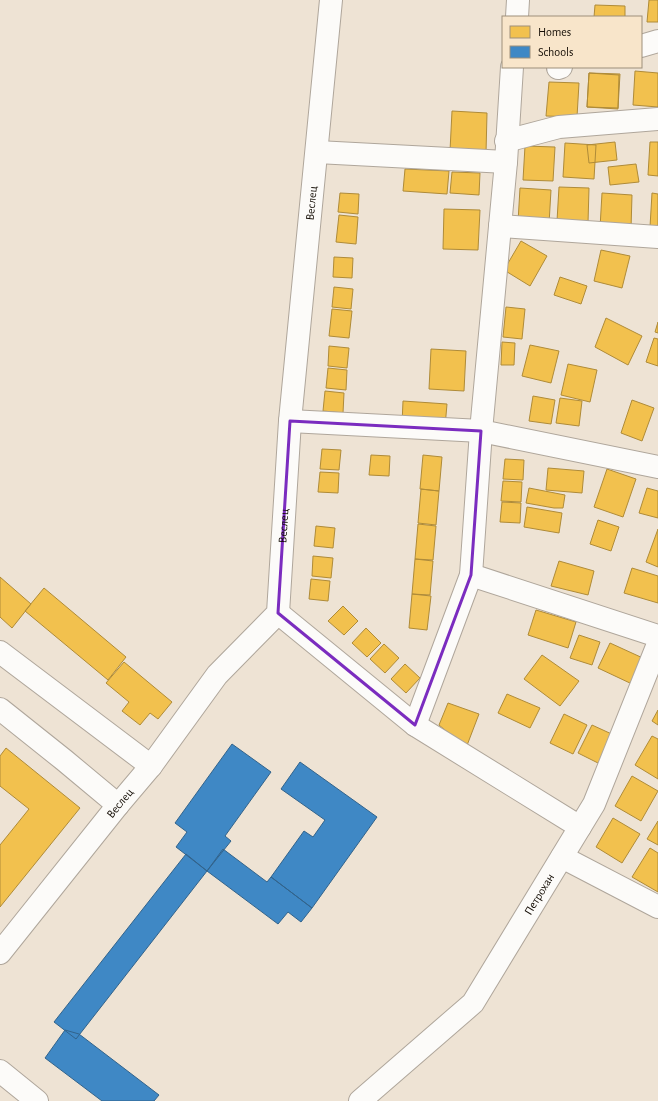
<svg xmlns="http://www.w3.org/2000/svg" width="658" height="1101" viewBox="0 0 658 1101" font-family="'Alegreya Sans',sans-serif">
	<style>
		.homes { fill: #f2c14e; stroke: #af8b38 }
		.schools { fill: #3f88c5; stroke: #32638b }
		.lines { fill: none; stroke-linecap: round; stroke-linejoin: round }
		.minor-casing { stroke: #afa69b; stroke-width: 24 }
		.minor { stroke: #fcfbf9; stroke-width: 22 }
		.marked { fill: none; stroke: #7b2cbf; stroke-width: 3; stroke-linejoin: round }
		.labels { text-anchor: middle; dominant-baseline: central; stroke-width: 4; stroke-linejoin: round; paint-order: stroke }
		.street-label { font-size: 12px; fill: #140d05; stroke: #f8e5ca }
	</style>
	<rect width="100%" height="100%" fill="#eee3d4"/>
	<path class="homes" d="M 649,0 L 658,0 L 658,22 L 647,22 Z
		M 595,5 L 625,6 L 625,17 L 594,17 Z
		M 635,71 L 658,73 L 658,107 L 633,105 Z
		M 589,73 L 619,75 L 618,109 L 587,107 Z
		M 589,73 L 620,74 L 618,108 L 587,107 Z
		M 549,82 L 579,83 L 577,117 L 546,116 Z
		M 452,111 L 487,113 L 486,153 L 450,151 Z
		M 615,142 L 617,160 L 589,163 L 587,145 Z
		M 650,142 L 658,142 L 658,176 L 648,175 Z
		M 565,143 L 596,145 L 594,179 L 563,177 Z
		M 525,146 L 555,147 L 553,181 L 523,180 Z
		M 636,164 L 639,182 L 610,185 L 608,167 Z
		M 405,169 L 449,171 L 447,194 L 403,191 Z
		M 452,172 L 480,173 L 479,195 L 450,193 Z
		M 559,187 L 589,188 L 588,223 L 557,221 Z
		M 520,188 L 551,190 L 549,224 L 518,222 Z
		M 340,193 L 359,194 L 358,214 L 338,212 Z
		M 602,193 L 632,195 L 631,229 L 600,228 Z
		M 652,193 L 658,194 L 658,228 L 650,227 Z
		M 444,209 L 480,210 L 478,250 L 443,249 Z
		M 339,215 L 358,217 L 356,244 L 336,242 Z
		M 521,241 L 547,256 L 530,286 L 504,270 Z
		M 601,250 L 630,256 L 622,288 L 594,281 Z
		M 334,257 L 353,258 L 352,278 L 333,277 Z
		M 560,277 L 587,286 L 581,304 L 554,295 Z
		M 334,287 L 353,289 L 351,309 L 332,307 Z
		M 506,307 L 525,309 L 522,339 L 503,337 Z
		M 332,309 L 352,311 L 349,338 L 329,336 Z
		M 606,318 L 642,336 L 628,365 L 595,347 Z
		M 658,322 L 658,333 L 655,332 Z
		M 654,338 L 658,339 L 658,366 L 646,362 Z
		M 502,342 L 515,343 L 514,365 L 501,365 Z
		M 530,345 L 559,351 L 551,383 L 522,376 Z
		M 329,346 L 349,348 L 347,368 L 328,366 Z
		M 431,349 L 466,351 L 464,391 L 429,389 Z
		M 568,364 L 597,370 L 590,402 L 561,395 Z
		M 328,368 L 347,370 L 346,390 L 326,388 Z
		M 325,391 L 344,393 L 343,413 L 323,411 Z
		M 533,396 L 555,400 L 551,424 L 529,421 Z
		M 560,398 L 582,401 L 579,426 L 556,423 Z
		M 632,400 L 654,408 L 642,441 L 621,433 Z
		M 403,401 L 447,404 L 445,427 L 402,424 Z
		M 322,449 L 341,450 L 339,470 L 320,469 Z
		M 371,455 L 390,456 L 389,476 L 369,475 Z
		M 423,455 L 442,457 L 439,491 L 420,489 Z
		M 505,459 L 524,460 L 523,480 L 503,479 Z
		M 548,468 L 584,471 L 582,493 L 546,490 Z
		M 607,469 L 636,479 L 623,517 L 594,507 Z
		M 320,472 L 339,473 L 338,493 L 318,492 Z
		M 503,481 L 522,482 L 521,502 L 501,501 Z
		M 529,488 L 565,495 L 563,508 L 554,508 L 526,503 Z
		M 647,488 L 658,491 L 658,518 L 639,513 Z
		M 421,489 L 439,491 L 436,525 L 418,523 Z
		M 502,502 L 521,503 L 520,523 L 500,522 Z
		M 527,507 L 562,513 L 559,533 L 524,527 Z
		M 598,520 L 619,527 L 611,551 L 590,544 Z
		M 418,524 L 436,526 L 433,560 L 415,559 Z
		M 316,526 L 335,528 L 333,548 L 314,546 Z
		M 658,529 L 658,567 L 646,562 Z
		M 313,556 L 333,558 L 331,578 L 312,576 Z
		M 415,559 L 433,561 L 430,595 L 412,594 Z
		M 559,561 L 594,571 L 588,595 L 551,586 Z
		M 632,568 L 658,576 L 658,603 L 624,593 Z
		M 0,577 L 31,604 L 12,628 L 0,617 Z
		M 311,579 L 330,581 L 328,601 L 309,599 Z
		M 44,588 L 126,657 L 108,680 L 25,611 Z
		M 412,594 L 431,596 L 427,630 L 409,628 Z
		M 343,606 L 358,621 L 344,635 L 328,621 Z
		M 536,610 L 576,622 L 568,648 L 528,635 Z
		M 366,628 L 381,643 L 367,657 L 352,643 Z
		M 579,635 L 600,642 L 592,665 L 570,658 Z
		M 610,643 L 645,659 L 632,684 L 598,668 Z
		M 384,644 L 399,658 L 385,673 L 370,659 Z
		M 542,655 L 579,681 L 560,706 L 524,679 Z
		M 124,662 L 172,702 L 158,719 L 150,713 L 140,725 L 122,711 L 129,702 L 106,683 Z
		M 405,664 L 420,678 L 406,693 L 391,679 Z
		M 507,694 L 540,708 L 530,728 L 498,713 Z
		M 448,703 L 479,714 L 466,748 L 439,725 Z
		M 658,710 L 658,725 L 652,721 Z
		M 564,714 L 587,725 L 573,754 L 550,743 Z
		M 592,725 L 616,736 L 602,765 L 578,753 Z
		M 652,736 L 658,739 L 658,779 L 635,765 Z
		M 6,748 L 80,808 L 0,907 L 0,845 L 29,809 L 0,786 L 0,756 Z
		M 632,776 L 658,791 L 641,821 L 615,806 Z
		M 613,818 L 640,834 L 622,863 L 596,847 Z
		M 658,821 L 658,845 L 647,839 Z
		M 650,848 L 658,853 L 658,892 L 632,877 Z"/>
	<path class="schools" d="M 232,744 L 271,772 L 225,836 L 231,841 L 207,871 L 176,847 L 187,832 L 175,823 Z
		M 300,762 L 377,817 L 312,908 L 271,877 L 304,831 L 313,837 L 325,820 L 281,789 Z
		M 223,849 L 267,882 L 271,877 L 312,908 L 301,922 L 288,912 L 278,924 L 207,871 Z
		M 186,854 L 207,871 L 76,1039 L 54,1022 Z
		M 65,1030 L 79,1034 L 159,1095 L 154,1101 L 102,1101 L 45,1058 Z"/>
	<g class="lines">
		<defs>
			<g id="minor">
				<path d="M 517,17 L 518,0"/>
				<path d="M 641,46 L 658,41"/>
				<path d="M 558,68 L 561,67"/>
				<path d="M 506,141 L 559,127 L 658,119"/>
				<path d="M 317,152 L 506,162"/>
				<path d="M 500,226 L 658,237"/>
				<path d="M 290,421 L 481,431 L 658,467"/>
				<path d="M 471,575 L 658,636"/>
				<path d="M 278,613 L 415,725 L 580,827"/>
				<path d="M 0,652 L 151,766"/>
				<path d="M 0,709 L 64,760 L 118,805"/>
				<path d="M 415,725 L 471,575 L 481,431 L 506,162 L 512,67"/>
				<path d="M 562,857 L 658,907"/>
				<path id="s1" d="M 0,953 L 118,805 L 151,766 L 217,675 L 278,613 L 290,421 L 331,0"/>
				<path d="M 0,1071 L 37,1101"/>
				<path id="s2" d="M 360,1101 L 473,1003 L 594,804 L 658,644"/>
			</g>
		</defs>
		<use href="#minor" class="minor-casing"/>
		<use href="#minor" class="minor"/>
	</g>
	<path class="marked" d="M 290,421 L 481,431 L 471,575 L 415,725 L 278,613 Z"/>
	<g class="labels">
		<g class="street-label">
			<text stroke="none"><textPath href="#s1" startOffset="851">Веслец</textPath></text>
			<text stroke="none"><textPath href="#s1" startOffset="527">Веслец</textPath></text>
			<text stroke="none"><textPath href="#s1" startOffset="192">Веслец</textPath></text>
			<text stroke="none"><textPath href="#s2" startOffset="277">Петрохан</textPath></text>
		</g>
	</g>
	<rect x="502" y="16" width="140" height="52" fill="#f8e5ca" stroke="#9d8f7b"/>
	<rect x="510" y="26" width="20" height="12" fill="#f2c14e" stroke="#9d8f7b"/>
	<text x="538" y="36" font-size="12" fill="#140d05">Homes</text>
	<rect x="510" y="46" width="20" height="12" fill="#3f88c5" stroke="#9d8f7b"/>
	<text x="538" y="56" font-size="12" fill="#140d05">Schools</text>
</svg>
